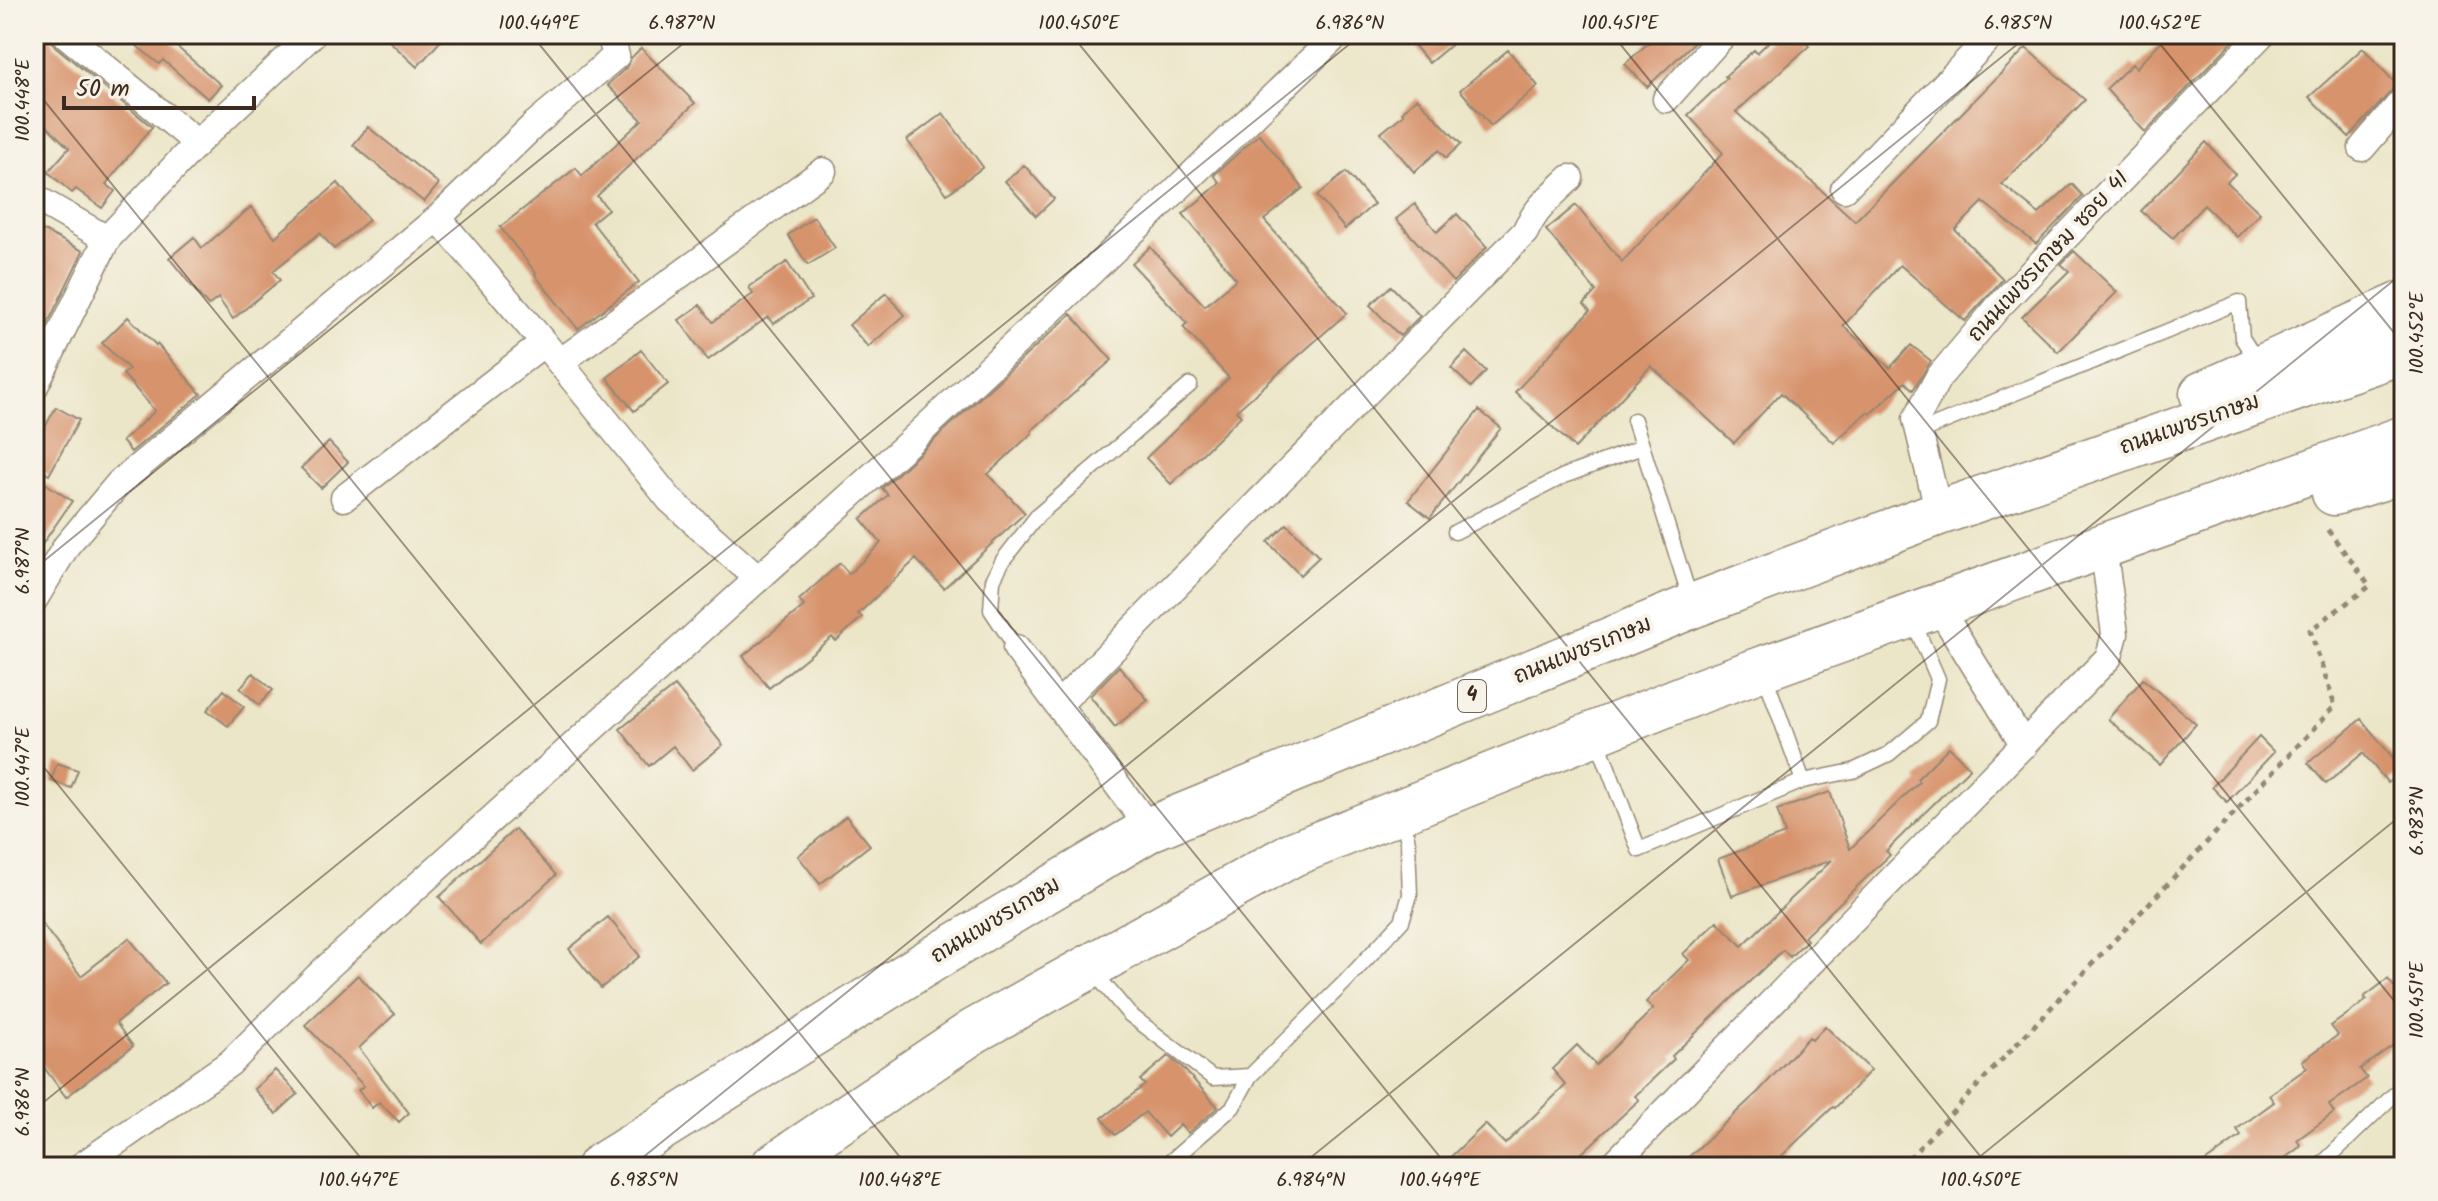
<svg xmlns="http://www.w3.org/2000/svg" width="2438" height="1201" viewBox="0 0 2438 1201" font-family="Kalam,'Playpen Sans Thai',sans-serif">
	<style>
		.building { fill: #d7936c }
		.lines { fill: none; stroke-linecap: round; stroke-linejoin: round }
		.lane-casing { stroke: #948874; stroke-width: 17 }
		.street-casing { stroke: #948874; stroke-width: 29 }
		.highway-casing { stroke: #948874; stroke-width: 47 }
		.path { stroke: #948874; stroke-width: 5; stroke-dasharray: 6 6; stroke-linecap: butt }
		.lane { stroke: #fff; stroke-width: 14 }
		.street { stroke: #fff; stroke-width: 26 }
		.highway { stroke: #fff; stroke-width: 44 }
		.ticks { fill: none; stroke: #3b2a1e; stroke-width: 2; stroke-opacity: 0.45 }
		.labels { text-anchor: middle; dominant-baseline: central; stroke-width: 8; stroke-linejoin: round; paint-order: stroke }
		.shield { fill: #f7f3e8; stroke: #73665b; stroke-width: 2 }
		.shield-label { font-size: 20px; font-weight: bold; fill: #3b2a1e }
		.street-label { font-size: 22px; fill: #3b2a1e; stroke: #f7f3e8 }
		.neatline { fill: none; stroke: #3b2a1e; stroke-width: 3 }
		.ticks-label { font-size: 20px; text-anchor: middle; fill: #3b2a1e }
	</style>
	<rect width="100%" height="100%" fill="#f7f3e8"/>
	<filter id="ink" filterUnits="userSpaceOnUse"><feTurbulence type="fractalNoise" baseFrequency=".0125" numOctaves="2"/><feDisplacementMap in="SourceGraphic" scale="16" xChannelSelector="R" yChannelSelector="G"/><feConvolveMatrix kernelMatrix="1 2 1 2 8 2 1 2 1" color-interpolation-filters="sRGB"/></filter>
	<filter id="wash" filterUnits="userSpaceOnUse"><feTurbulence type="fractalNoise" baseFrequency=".006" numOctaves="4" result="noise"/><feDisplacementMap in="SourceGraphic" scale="32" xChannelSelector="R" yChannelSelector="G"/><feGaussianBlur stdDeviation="1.8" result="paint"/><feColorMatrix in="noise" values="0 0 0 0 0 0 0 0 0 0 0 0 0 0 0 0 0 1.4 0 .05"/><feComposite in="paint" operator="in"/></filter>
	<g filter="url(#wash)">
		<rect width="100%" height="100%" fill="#ece6c9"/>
		<g id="blocks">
			<path class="building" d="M 34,34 L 48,34 L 55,46 L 152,127 L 106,184 L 115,191 L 102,208 L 76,189 L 72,193 L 48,172 L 69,148 L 34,113 Z
				M 149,34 L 162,34 L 221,85 L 208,99 L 163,60 L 159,64 L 137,46 Z
				M 382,34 L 447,34 L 417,67 Z
				M 1405,34 L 1464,34 L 1429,63 Z
				M 1658,34 L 1703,34 L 1647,87 L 1625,64 Z
				M 1777,34 L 1798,34 L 1809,46 L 1736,112 L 1855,221 L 2026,48 L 2085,100 L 2002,184 L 2039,214 L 2072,184 L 2083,196 L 2036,244 L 1983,202 L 1955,230 L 2003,279 L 1965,321 L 1900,265 L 1843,326 L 1890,368 L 1911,345 L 1931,361 L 1913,390 L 1905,382 L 1870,414 L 1867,412 L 1834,443 L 1781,393 L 1734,443 L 1651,366 L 1575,448 L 1515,392 L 1590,311 L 1584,304 L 1596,291 L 1546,230 L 1576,205 L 1622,262 L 1723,153 L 1688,115 L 1727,78 L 1725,76 L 1754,50 L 1757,53 Z
				M 2168,34 L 2240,34 L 2145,132 L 2106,89 L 2132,64 L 2136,68 Z
				M 641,48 L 695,103 L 597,196 L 608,209 L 592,222 L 639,282 L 578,329 L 535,275 L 536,273 L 500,227 L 576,168 L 582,176 L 642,120 L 607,85 L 626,68 L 631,58 Z
				M 2363,48 L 2397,85 L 2349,137 L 2309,97 Z
				M 1508,50 L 1538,86 L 1491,126 L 1460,90 Z
				M 1417,98 L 1461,144 L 1446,158 L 1439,150 L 1414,172 L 1381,133 L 1404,114 L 1402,112 Z
				M 943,113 L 983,167 L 947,194 L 907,140 Z
				M 368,127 L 439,184 L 424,202 L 353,145 Z
				M 1259,134 L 1303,188 L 1264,220 L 1347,313 L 1236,411 L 1241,416 L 1171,484 L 1146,458 L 1229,378 L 1183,327 L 1187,323 L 1132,264 L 1150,247 L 1205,306 L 1236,279 L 1183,214 L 1220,183 L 1214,175 Z
				M 2206,142 L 2235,174 L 2227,182 L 2260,213 L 2237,237 L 2204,205 L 2173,238 L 2141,211 Z
				M 1024,165 L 1054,199 L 1036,216 L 1005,181 Z
				M 1346,172 L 1374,204 L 1345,229 L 1317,196 Z
				M 338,183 L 369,220 L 334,249 L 320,233 L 273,271 L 280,280 L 233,319 L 218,298 L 208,306 L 169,258 L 194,237 L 202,248 L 251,207 L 275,237 Z
				M 1415,204 L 1437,232 L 1457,214 L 1487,247 L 1453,282 L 1396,219 Z
				M 814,217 L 835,248 L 808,265 L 788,235 Z
				M 42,230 L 83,251 L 34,352 L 34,247 Z
				M 2074,251 L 2117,292 L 2058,352 L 2022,317 L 2069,271 L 2061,264 Z
				M 787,262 L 811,299 L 773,324 L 768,317 L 708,360 L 679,320 L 700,305 L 713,322 L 753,294 L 749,287 Z
				M 1391,286 L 1420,316 L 1400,336 L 1370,305 Z
				M 886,293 L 905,315 L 868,347 L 849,325 Z
				M 1071,314 L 1112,360 L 1031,431 L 1032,433 L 988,474 L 1025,513 L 944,588 L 916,559 L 858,614 L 862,617 L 836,641 L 832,637 L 769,688 L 743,656 L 804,606 L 799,600 L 840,563 L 849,574 L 881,543 L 861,519 L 888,495 L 882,488 Z
				M 128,317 L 156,345 L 157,344 L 201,394 L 131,452 L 122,441 L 155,411 L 123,374 L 129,369 L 102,343 Z
				M 641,350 L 668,384 L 634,411 L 607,378 Z
				M 1466,352 L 1486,371 L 1471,387 L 1451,368 Z
				M 56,407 L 79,420 L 49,475 L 34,466 L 34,447 Z
				M 1479,410 L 1501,428 L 1430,518 L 1408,501 Z
				M 329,442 L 348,462 L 321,488 L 301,468 Z
				M 45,483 L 72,501 L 34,556 L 34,499 Z
				M 1287,524 L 1319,557 L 1300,575 L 1268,542 Z
				M 1119,666 L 1148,700 L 1115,727 L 1090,696 Z
				M 253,673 L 273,690 L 259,705 L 240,688 Z
				M 2143,679 L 2196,724 L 2160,765 L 2108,719 Z
				M 675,686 L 723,745 L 692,770 L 673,746 L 649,766 L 620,729 Z
				M 224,690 L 244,707 L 228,726 L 207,710 Z
				M 2361,719 L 2403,770 L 2388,783 L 2363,753 L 2326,784 L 2308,763 Z
				M 2259,737 L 2274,752 L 2227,802 L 2212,787 Z
				M 1949,747 L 1970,768 L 1886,851 L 1890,855 L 1804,937 L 1807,940 L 1790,957 L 1783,950 L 1729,1001 L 1672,1056 L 1674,1059 L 1635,1096 L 1639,1100 L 1567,1167 L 1440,1167 L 1485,1124 L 1505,1144 L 1566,1085 L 1552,1069 L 1577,1045 L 1596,1065 L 1653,1009 L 1646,1002 L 1689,960 L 1683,954 L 1717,921 L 1742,946 L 1832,860 L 1732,896 L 1718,859 L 1785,834 L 1777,810 L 1830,792 L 1850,849 L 1919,782 L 1917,779 Z
				M 57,763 L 78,770 L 71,788 L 51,781 Z
				M 846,816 L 870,845 L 820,884 L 798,856 Z
				M 515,829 L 556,875 L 481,944 L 439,897 Z
				M 34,913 L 81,976 L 129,938 L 166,983 L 116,1023 L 133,1046 L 66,1097 L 34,1054 Z
				M 608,917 L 640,956 L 601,988 L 569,949 Z
				M 358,975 L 395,1014 L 359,1048 L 409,1113 L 399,1122 L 379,1102 L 372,1108 L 358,1090 L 364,1086 L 305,1025 Z
				M 2388,979 L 2404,1000 L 2404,1033 L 2394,1040 L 2396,1043 L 2360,1069 L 2367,1078 L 2329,1105 L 2334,1113 L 2297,1140 L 2301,1146 L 2273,1167 L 2198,1167 L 2241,1136 L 2237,1129 L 2274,1102 L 2269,1095 L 2307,1068 L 2302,1061 L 2338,1035 L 2331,1026 L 2367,1000 L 2364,997 Z
				M 1825,1026 L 1871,1070 L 1835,1108 L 1833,1107 L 1770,1167 L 1678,1167 L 1759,1091 L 1809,1037 L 1812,1040 Z
				M 1168,1056 L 1182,1067 L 1218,1107 L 1188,1133 L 1180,1125 L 1167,1137 L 1145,1112 L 1115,1135 L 1102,1118 L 1145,1085 L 1140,1080 Z
				M 275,1070 L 298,1094 L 276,1114 L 254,1089 Z"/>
		</g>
	</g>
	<g filter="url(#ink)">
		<use href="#blocks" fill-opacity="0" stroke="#948874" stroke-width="2"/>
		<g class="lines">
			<defs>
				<path id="lane" d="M 1634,420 L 1691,601
					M 1919,432 L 2239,302 L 2242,338 L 2259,364
					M 1455,532 L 1564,476 L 1642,447
					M 1016,648 L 991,610 L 993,580 L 1003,560 L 1038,515 L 1190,385
					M 1596,736 L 1639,850 L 1803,781 L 1764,673
					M 1803,781 L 1853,771 L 1889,754 L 1928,721 L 1938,679 L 1912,618
					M 1093,971 L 1129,1014 L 1213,1078 L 1250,1076 L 1345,982 L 1402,921 L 1410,895 L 1408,843 L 1403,815
					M 1164,1167 L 1233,1107 L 1250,1076
					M 2319,1167 L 2404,1085"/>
				<path id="street" d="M 65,34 L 197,143
					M 1666,99 L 1724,34
					M 2362,148 L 2404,99
					M 1844,189 L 1993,34
					M 34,197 L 107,239
					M 438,218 L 544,343 L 670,500 L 757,578
					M 560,362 L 823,171
					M 34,388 L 107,239 L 197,143 L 313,34
					M 344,498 L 544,343
					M 1939,513 L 1916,419 L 1938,378 L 1999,306 L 2262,34
					M 34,600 L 67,545 L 119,483 L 438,218 L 535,124 L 616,56 L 610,34
					M 1938,606 L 2024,745
					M 1016,648 L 1150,829
					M 1058,705 L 1525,232 C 1535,209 1552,195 1570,178
					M 80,1167 L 230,1063 L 322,972 L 912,440 L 1064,298 L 1338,34
					M 1611,1167 L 2109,657 L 2115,634 L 2103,546"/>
				<path id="highway" d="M 2202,394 L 2404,303
					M 2334,493 L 2404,471
					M 599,1167 L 933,959 L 1150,829 L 1692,606 L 1939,513 L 2404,351
					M 772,1167 L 974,1031 L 1293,854 L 1703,690 L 2404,438"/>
			</defs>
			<use href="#lane" class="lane-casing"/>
			<use href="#street" class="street-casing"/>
			<use href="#highway" class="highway-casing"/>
			<path class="path" d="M 1901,1167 L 2335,706 L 2310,630 L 2370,586 L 2324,525"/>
			<use href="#lane" class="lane"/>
			<use href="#street" class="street"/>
			<use href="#highway" class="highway"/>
		</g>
	</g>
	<path class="ticks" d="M 531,34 L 1448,1167M 1071,34 L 1989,1167M 1612,34 L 2404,1013M 2152,34 L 2404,345M 34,88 L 908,1167M 34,569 L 695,34M 34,755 L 368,1167M 34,1110 L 1362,34M 631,1167 L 2030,34M 1299,1167 L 2404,272M 1967,1167 L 2404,813"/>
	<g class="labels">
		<rect class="shield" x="1458" y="680" width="28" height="32" rx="6"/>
		<g class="shield-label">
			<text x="1472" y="696">4</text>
		</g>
		<g class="street-label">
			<text transform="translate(2049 257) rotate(-47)">ถนนเพชรเกษม ซอย 41</text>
			<text transform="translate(2190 425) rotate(-19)">ถนนเพชรเกษม</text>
			<text transform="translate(1583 651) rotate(-22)">ถนนเพชรเกษม</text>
			<text transform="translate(996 921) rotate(-31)">ถนนเพชรเกษม</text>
		</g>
	</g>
	<rect width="2438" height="1201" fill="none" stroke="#f7f3e8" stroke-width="88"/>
	<path d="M64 96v12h190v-12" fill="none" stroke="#3b2a1e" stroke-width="4"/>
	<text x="76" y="96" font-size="24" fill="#3b2a1e" stroke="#f7f3e8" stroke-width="6" paint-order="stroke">50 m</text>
	<rect x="44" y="44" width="2350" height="1113" class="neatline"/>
	<g class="ticks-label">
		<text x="539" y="29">100.449°E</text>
		<text x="682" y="29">6.987°N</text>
		<text x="1079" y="29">100.450°E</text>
		<text x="1350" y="29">6.986°N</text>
		<text x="1620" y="29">100.451°E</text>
		<text x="2018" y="29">6.985°N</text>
		<text x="2160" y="29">100.452°E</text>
		<text transform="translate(22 100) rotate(-90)" y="7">100.448°E</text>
		<text transform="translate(2416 333) rotate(-90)" y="7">100.452°E</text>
		<text transform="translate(22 561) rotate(-90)" y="7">6.987°N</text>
		<text transform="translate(22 767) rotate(-90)" y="7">100.447°E</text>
		<text transform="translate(2416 821) rotate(-90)" y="7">6.983°N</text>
		<text transform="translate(2416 1000) rotate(-90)" y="7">100.451°E</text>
		<text transform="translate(22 1102) rotate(-90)" y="7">6.986°N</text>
		<text x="359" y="1186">100.447°E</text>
		<text x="644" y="1186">6.985°N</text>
		<text x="900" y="1186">100.448°E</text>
		<text x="1311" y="1186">6.984°N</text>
		<text x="1440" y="1186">100.449°E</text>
		<text x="1981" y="1186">100.450°E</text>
	</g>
</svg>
